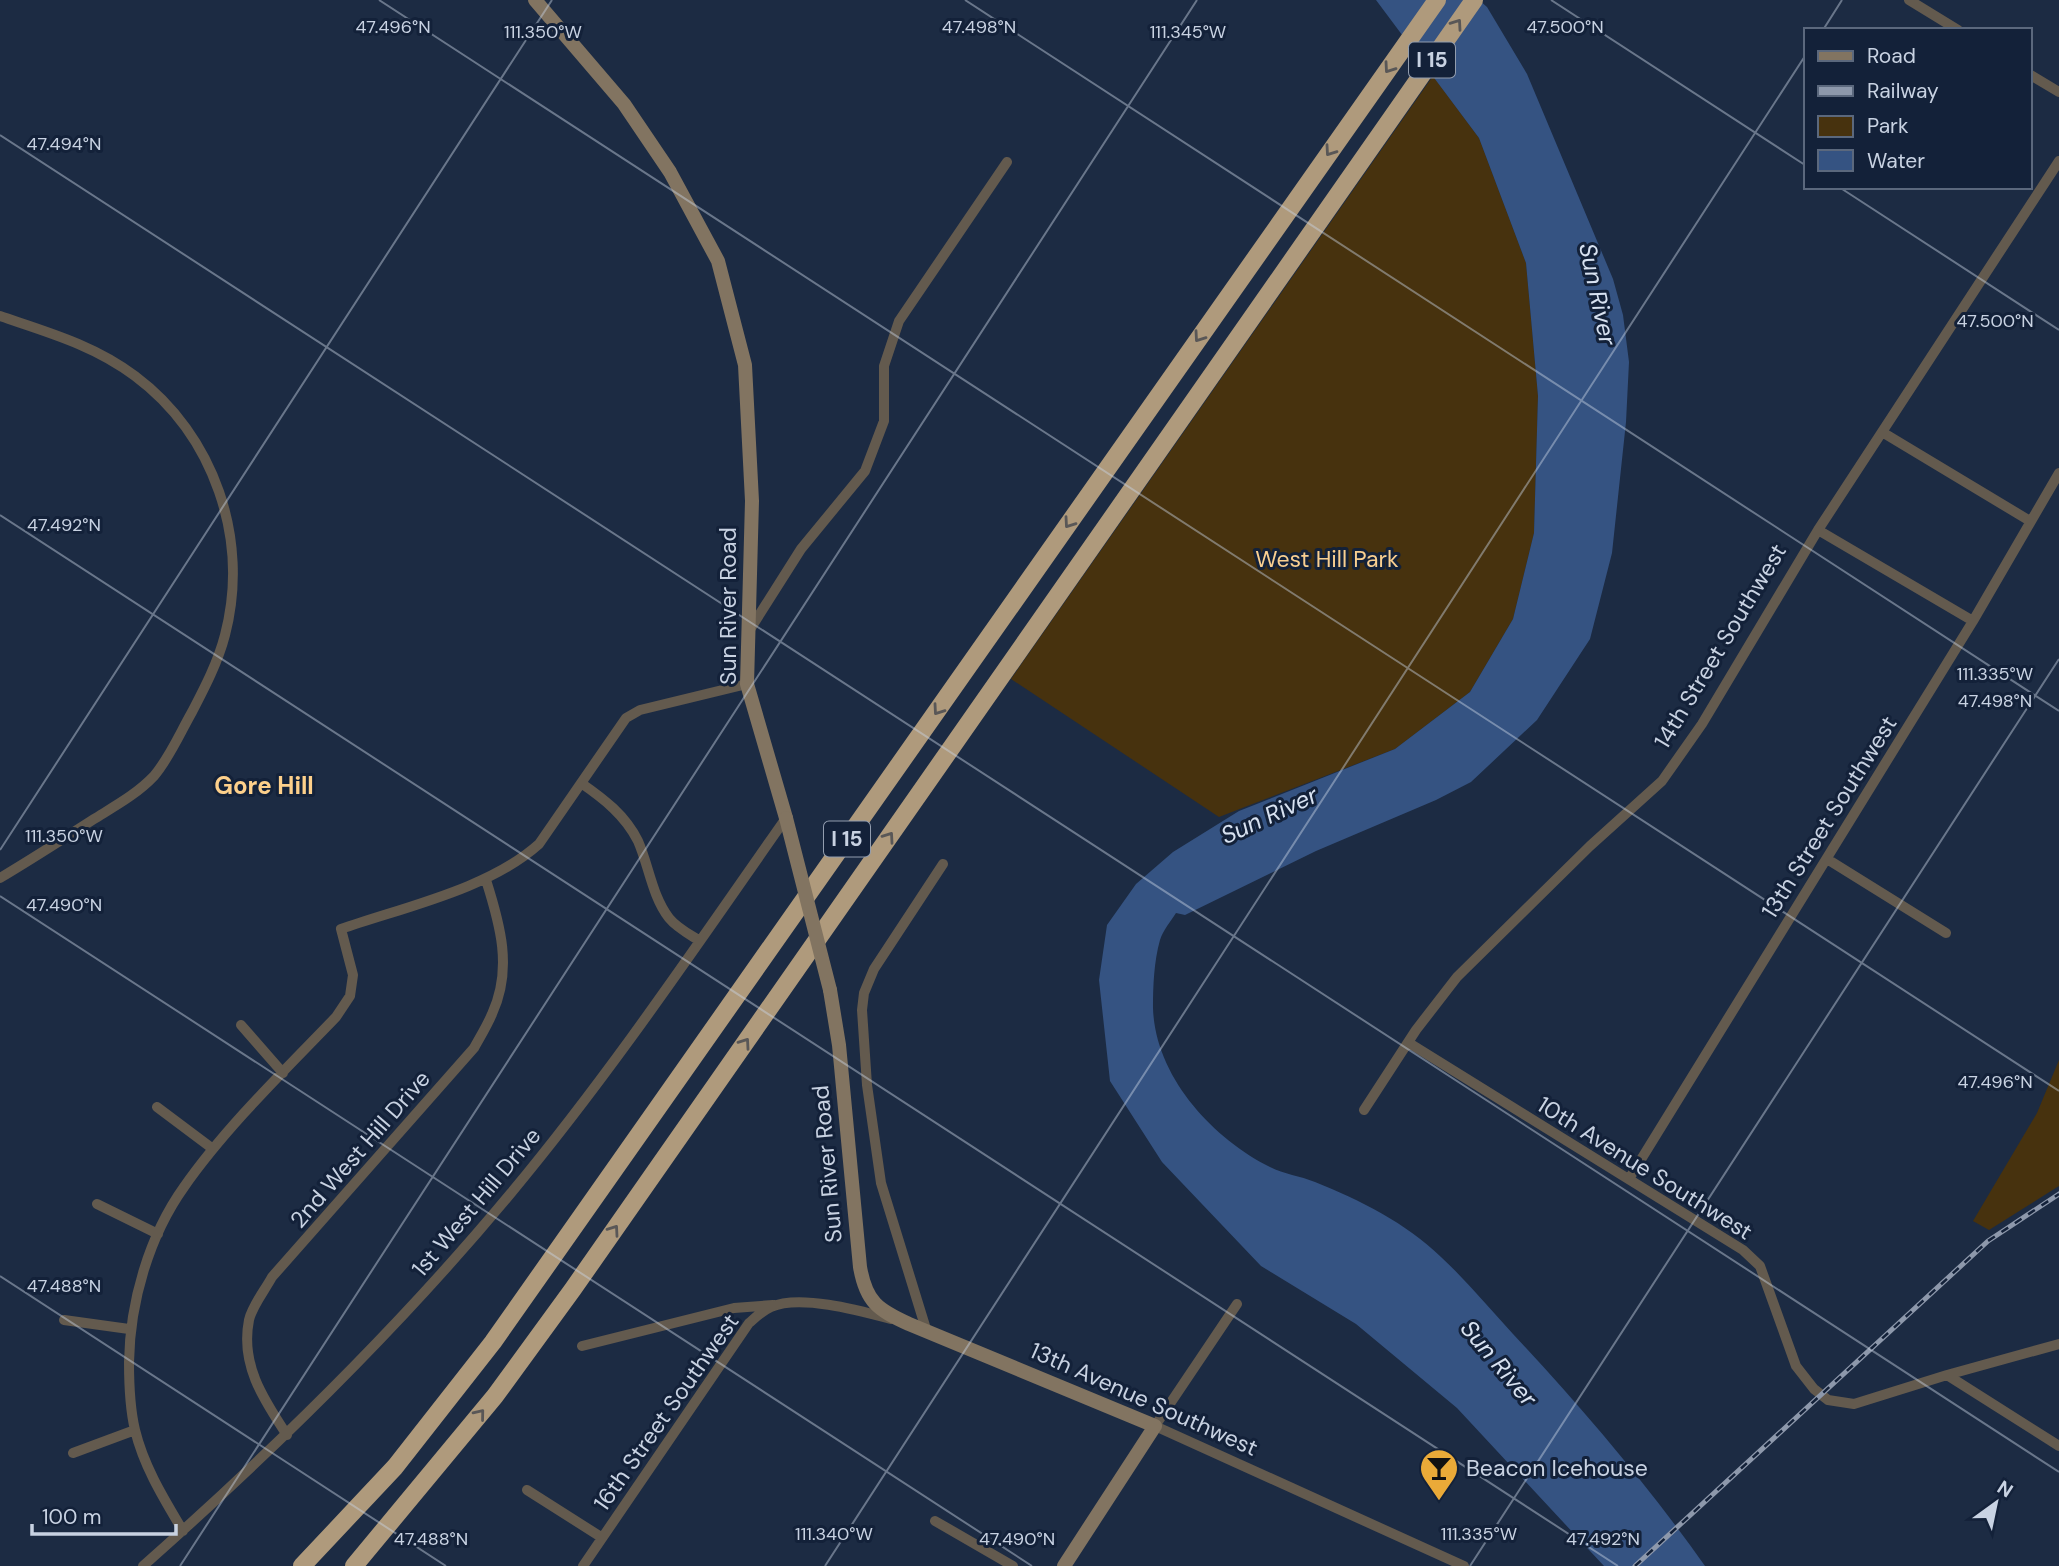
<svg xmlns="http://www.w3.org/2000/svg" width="2059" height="1566" viewBox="0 0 2059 1566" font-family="'DM Sans',sans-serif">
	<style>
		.green { fill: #47320e }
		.water { fill: #355382 }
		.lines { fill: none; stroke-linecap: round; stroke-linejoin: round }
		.street { stroke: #635a4e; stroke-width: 10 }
		.secondary { stroke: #827461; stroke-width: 14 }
		.highway { stroke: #af9a7c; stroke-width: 18 }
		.rail-casing { stroke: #8d98ab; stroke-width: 5 }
		.rail { stroke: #132139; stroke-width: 2.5; stroke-dasharray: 8; stroke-linecap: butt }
		.secondary-bridge { stroke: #827461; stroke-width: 14 }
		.oneway { stroke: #595757 }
		.ticks { fill: none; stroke: #c8d2e2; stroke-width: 2; stroke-opacity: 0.45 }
		.labels { text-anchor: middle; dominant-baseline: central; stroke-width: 6; stroke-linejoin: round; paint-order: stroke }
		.shield { fill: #132139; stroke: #929daf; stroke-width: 2 }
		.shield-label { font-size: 21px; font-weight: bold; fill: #c8d2e2 }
		.park-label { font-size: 23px; fill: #f9cf90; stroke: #132139 }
		.street-label { font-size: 23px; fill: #c8d2e2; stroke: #132139 }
		.poi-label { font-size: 23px; fill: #c8d2e2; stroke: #132139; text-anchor: start }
		.water-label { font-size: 24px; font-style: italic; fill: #d8e2f1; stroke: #132139 }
		.neighbourhood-label { font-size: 24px; font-weight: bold; fill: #fdd08b; stroke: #132139 }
		.ticks-label { font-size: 18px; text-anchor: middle; fill: #c8d2e2; stroke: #132139; stroke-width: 6; stroke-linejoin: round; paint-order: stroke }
	</style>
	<rect width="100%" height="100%" fill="#1c2b43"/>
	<path class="green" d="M 1433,76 L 1479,138 L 1526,263 L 1538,396 L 1534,533 L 1513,619 L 1470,692 L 1395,749 L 1219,817 L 1011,679 Z
		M 2059,1060 L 2059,1186 L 1989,1230 L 1973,1221 L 2037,1113 Z"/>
	<path class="water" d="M 1376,0 L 1479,0 L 1487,7 L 1527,74 L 1613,279 L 1623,315 L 1629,362 L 1626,422 L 1612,553 L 1590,639 L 1537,720 L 1471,782 L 1436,800 L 1316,851 L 1185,915 L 1176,913 C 1171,921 1163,930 1160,940 C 1154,961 1153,986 1153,1008 C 1155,1076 1212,1138 1270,1167 C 1284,1174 1300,1176 1315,1182 C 1360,1200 1406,1223 1441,1257 C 1467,1281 1489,1308 1513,1334 C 1582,1408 1647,1484 1705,1566 L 1604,1566 L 1457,1408 L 1356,1324 L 1261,1266 L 1162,1162 L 1110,1081 L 1099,980 L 1107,925 L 1136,884 L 1173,852 L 1239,811 L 1395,749 L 1470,692 L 1513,619 L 1534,533 L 1538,396 L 1526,263 L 1479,138 Z"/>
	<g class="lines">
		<path class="street" d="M 1909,0 L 1958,30
			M 2029,74 L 2059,92
			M 0,316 C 47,332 94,345 135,376 C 214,435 250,539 225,635 C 218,662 205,687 192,712 C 180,733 170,757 154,776 C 137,794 115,806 94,819 C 63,839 32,859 0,878
			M 1882,432 L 2030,521
			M 1818,530 L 1973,621
			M 749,631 L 801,549 L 865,471 L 884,421 L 884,366 L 899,321 L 1007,162
			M 581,783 C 604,799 625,815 638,841 C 649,866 652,896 669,918 C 677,928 689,934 700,941
			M 1827,859 L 1946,933
			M 241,1025 L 283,1073
			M 1409,1043 L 1743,1250 L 1760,1266 L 1796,1366 L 1814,1389 L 1828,1400 L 1854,1404 L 1947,1375 L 2059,1446
			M 157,1107 L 213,1149
			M 1364,1110 L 1416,1030 L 1457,977 L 1590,846 L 1662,781 L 1702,724 L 1818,530 L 2059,161
			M 1629,1179 L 1973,621 L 2059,473
			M 97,1204 L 158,1234
			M 1237,1304 L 1155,1426 L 1464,1566
			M 64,1320 L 129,1329
			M 926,1329 L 881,1183 L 867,1085 L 862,1010 L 864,993 L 874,969 L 943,864
			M 582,1346 L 734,1308 L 773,1305
			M 1947,1375 L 2059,1344
			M 287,1435 C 264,1400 240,1365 249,1320 C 252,1306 265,1290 272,1277 L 474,1048 C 480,1037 487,1026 492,1014 C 513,969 500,924 486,880
			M 73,1453 L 135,1430
			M 527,1490 L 601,1537
			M 935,1521 L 1013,1566
			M 183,1531 C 164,1499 144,1467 135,1430 C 130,1409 129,1384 129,1362 C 130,1302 149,1236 184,1187 C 226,1127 285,1070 336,1017 L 350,996 L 353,975 L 341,929 C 404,907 489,889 539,844 L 626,718 L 640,710 L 747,684
			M 143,1566 C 274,1450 399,1328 511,1193 C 610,1074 697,945 786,818
			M 583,1566 L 749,1323 C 756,1317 762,1311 771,1307 C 800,1294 861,1311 891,1319"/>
		<path class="secondary" d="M 535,0 L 624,104 L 670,172 L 718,261 L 745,365 L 752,501 L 747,684 L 786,818
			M 830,990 L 839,1045 L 860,1267 C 866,1302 878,1310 909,1324 L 1155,1426 L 1064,1566"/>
		<path class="highway" d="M 302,1566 L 395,1467 L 493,1342 L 1437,0
			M 354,1566 L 495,1396 L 573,1289 L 1474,0"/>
		<defs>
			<path id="rail" d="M 1635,1566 L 1988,1241 L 2059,1194"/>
		</defs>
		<use href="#rail" class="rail-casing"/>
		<use href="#rail" class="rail"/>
		<path class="secondary-bridge" d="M 786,818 L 830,990"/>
	</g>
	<defs><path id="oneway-chevron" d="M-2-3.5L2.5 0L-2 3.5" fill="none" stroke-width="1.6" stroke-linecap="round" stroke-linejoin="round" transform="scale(1.75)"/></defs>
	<g class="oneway">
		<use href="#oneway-chevron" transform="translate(1457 24) rotate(-55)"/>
		<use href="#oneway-chevron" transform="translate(1389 68) rotate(125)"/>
		<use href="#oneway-chevron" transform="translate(1330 151) rotate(125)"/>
		<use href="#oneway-chevron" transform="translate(1199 337) rotate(125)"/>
		<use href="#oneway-chevron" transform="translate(1069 523) rotate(125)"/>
		<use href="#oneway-chevron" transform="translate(938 710) rotate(125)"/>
		<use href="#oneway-chevron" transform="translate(889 837) rotate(-55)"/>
		<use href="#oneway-chevron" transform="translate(745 1043) rotate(-55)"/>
		<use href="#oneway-chevron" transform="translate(614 1230) rotate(-55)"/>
		<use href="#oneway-chevron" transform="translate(480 1414) rotate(-51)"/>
	</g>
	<path class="ticks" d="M 379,0 L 2059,1091M 965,0 L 2059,711M 1551,0 L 1805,165M 1823,30 L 1842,0M 0,135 L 2059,1472M 1839,187 L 2059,330M 0,515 L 1618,1566M 0,850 L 552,0M 0,896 L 1032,1566M 0,1276 L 446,1566M 180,1566 L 1197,0M 825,1566 L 1805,56M 1470,1566 L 2059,659"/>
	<defs>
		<symbol id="bar-pin" viewBox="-11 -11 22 30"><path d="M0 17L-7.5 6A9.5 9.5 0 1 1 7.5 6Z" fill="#eaaa38" stroke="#132139"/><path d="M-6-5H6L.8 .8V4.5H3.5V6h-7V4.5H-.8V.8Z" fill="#111"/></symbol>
	</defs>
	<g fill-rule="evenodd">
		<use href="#bar-pin" x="1417" y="1446" width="44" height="60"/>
	</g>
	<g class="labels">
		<g class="shield">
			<rect x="1409" y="42.5" width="46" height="35" rx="5"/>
			<rect x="824" y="821.5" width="46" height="35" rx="5"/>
		</g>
		<g class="shield-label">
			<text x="1432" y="60">I 15</text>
			<text x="847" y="839">I 15</text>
		</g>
		<g class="park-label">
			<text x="1327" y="559">West Hill Park</text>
		</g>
		<g class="street-label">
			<text transform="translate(728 606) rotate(-90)">Sun River Road</text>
			<text transform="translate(1720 646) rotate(-59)">14th Street Southwest</text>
			<text transform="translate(1829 817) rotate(-58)">13th Street Southwest</text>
			<text transform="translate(360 1149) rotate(-49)">2nd West Hill Drive</text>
			<text transform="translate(827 1164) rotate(-95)">Sun River Road</text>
			<text transform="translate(1645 1168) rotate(32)">10th Avenue Southwest</text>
			<text transform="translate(476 1202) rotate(-50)">1st West Hill Drive</text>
			<text transform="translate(1144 1399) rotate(24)">13th Avenue Southwest</text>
			<text transform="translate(666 1412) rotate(-55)">16th Street Southwest</text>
		</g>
		<g class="poi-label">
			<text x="1466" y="1468">Beacon Icehouse</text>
		</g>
		<g class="water-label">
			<text transform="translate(1598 294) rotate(78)">Sun River</text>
			<text transform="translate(1269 815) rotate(-25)">Sun River</text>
			<text transform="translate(1499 1363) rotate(50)">Sun River</text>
		</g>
		<g class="neighbourhood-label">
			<text x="264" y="785">Gore Hill</text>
		</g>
	</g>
	<g class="ticks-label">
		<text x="393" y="33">47.496°N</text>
		<text x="1565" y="33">47.500°N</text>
		<text x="979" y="33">47.498°N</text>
		<text x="543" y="38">111.350°W</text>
		<text x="1188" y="38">111.345°W</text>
		<text x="64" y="150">47.494°N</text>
		<text x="1995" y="327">47.500°N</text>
		<text x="64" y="531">47.492°N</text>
		<text x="1995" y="680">111.335°W</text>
		<text x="1995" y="707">47.498°N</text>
		<text x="64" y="842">111.350°W</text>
		<text x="64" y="911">47.490°N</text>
		<text x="1995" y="1088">47.496°N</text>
		<text x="64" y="1292">47.488°N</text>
		<text x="834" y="1540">111.340°W</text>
		<text x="1479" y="1540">111.335°W</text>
		<text x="431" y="1545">47.488°N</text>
		<text x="1017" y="1545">47.490°N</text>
		<text x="1603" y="1545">47.492°N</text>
	</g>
	<rect x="1804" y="28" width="228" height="161" fill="#132139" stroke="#5b687d" stroke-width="2"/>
	<rect x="1818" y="51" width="35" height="10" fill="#827461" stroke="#5b687d" stroke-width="2"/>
	<text x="1867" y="63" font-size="21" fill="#c8d2e2">Road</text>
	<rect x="1818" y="86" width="35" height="10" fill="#8d98ab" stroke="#5b687d" stroke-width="2"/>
	<text x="1867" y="98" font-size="21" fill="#c8d2e2">Railway</text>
	<rect x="1818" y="116" width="35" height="21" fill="#47320e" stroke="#5b687d" stroke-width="2"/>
	<text x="1867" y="133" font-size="21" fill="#c8d2e2">Park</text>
	<rect x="1818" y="150" width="35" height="21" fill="#355382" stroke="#5b687d" stroke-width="2"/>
	<text x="1867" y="168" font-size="21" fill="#c8d2e2">Water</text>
	<g transform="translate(1996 1503) rotate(33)" stroke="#132139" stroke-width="5" paint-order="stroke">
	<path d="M0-5L12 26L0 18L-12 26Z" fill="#c8d2e2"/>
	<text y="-10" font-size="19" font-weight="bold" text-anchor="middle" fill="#c8d2e2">N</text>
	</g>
	<path d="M32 1524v10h144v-10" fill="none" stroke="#c8d2e2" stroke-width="3.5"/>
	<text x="42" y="1524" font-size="21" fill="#c8d2e2" stroke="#132139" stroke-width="5" paint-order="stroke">100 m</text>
</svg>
